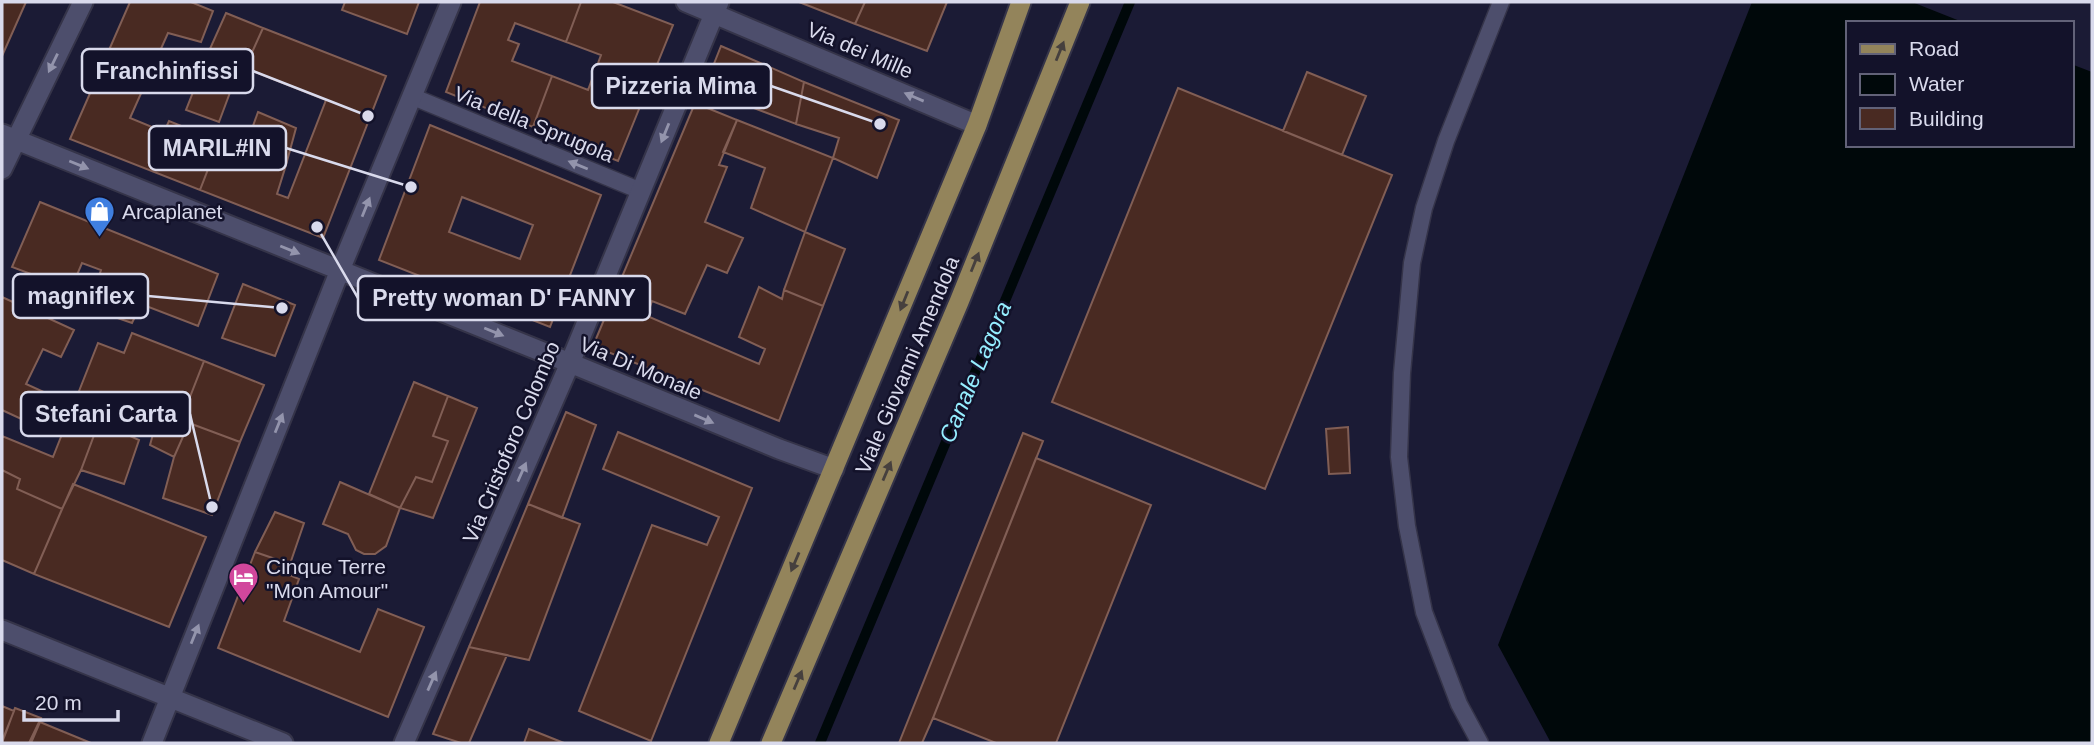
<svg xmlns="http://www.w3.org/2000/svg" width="2094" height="745" viewBox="0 0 2094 745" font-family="Helvetica,sans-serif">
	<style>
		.water { fill: #00080a }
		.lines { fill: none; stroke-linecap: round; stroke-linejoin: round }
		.stream { stroke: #00080a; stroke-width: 10 }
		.building { fill: #492a22; stroke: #815e55; stroke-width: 2; fill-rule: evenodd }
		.service-casing { stroke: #353449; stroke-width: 19 }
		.minor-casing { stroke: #353449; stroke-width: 23 }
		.primary-casing { stroke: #353449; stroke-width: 23 }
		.service { stroke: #4d4e6c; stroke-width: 16 }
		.minor { stroke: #4d4e6c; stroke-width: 19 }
		.primary { stroke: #93845b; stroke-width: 19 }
		.oneway { fill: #46403e }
		.oneway2 { fill: #9394ac }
		.labels { text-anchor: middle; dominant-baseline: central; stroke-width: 5; stroke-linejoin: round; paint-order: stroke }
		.street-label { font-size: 21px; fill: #d9daec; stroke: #13122a }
		.poi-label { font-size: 21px; fill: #d9daec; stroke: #13122a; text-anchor: start }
		.water-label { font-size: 23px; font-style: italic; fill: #95eeff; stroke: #13122a }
		.leader { fill: none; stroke: #d9daec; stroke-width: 2.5 }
		.callout-dot { fill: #d9daec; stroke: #13122a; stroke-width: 2.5 }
		.callout { fill: #13122a; stroke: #d9daec; stroke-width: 2.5 }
		.callout-label { font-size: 23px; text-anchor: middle; font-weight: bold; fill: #d9daec }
	</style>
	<rect width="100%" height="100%" fill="#1b1b35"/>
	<path class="water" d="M 1752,2 L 1912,2 L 1965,23 L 1847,23 L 1847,145 L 2071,145 L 2071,64 L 2092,72 L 2092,743 L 1551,743 L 1498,645 Z"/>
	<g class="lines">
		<path class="stream" d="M 820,743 L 1130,2"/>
	</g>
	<path class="building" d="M 2,2 L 26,2 L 2,56 Z
		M 130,2 L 191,2 L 213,11 L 201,42 L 168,33 L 130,118 L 164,132 L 169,121 L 219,141 L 200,190 L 70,139 Z
		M 345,2 L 419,2 L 407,34 L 342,10 Z
		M 480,2 L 581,2 L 566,42 L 515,23 L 508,40 L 519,44 L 512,61 L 552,76 L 533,127 L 446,92 Z
		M 581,2 L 613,2 L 673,25 L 618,161 L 533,127 L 552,76 L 588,90 L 601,55 L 566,42 Z
		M 799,2 L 865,2 L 855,24 Z
		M 865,2 L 947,2 L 927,51 L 855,24 Z
		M 226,13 L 263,28 L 245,68 L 209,51 Z
		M 263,28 L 386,76 L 323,238 L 200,190 L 219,141 L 286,165 L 277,194 L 288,198 L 326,100 L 245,68 Z
		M 721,46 L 804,82 L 796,124 L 704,89 Z
		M 203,67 L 235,79 L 219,122 L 186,110 Z
		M 1307,72 L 1366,96 L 1342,155 L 1283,131 Z
		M 804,82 L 899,120 L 877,178 L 833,158 L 839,138 L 796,124 Z
		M 1178,88 L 1392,175 L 1265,489 L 1052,402 Z
		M 695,103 L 737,120 L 719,165 L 727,167 L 705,222 L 743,238 L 727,273 L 707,265 L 685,314 L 652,301 L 647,316 L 759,364 L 765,349 L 739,337 L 759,287 L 782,299 L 784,290 L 823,306 L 779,421 L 593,346 Z
		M 258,112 L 296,128 L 286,165 L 244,151 Z
		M 737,120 L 833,158 L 805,232 L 751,208 L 765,168 L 723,152 Z
		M 430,125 L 601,195 L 550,327 L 379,260 ZM 462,197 L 533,225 L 520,259 L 449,232 Z
		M 40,202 L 218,274 L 198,326 L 141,304 L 132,323 L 88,308 L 101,270 L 82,263 L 71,289 L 12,267 Z
		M 805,232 L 845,249 L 823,306 L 784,290 Z
		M 243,284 L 295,305 L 275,356 L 222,338 Z
		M 2,297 L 74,330 L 61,357 L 43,349 L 26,384 L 46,393 L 32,424 L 2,410 Z
		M 132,333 L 204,361 L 181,420 L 189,423 L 174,457 L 150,445 L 158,416 L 108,398 L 81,470 L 62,509 L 17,489 L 20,479 L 2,470 L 2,436 L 53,457 L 98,343 L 124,353 Z
		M 204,361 L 264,385 L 240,442 L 181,420 Z
		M 414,382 L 448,396 L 433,436 L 448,441 L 432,482 L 416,477 L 400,508 L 369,494 Z
		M 448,396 L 477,408 L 433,518 L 400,508 L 416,477 L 432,482 L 448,441 L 433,436 Z
		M 108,398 L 128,405 L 119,431 L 139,440 L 124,484 L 81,470 Z
		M 566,412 L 596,425 L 562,518 L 528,504 Z
		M 189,423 L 240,442 L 212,515 L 163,498 L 174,457 Z
		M 1348,427 L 1350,473 L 1329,474 L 1326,429 Z
		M 618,432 L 752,488 L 651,741 L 579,711 L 652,525 L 707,545 L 719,517 L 603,469 Z
		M 1023,433 L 1043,441 L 933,718 L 922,743 L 899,743 Z
		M 1036,458 L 1151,505 L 1056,743 L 996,743 L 933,718 Z
		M 2,470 L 20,479 L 17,489 L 62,509 L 34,574 L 2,560 Z
		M 340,482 L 400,508 L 386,546 L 375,554 L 364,554 L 356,550 L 348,534 L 323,524 Z
		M 73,484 L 206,537 L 169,627 L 34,574 Z
		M 528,504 L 580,524 L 529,660 L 469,647 Z
		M 275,512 L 304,523 L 290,564 L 255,552 Z
		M 255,552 L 290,564 L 287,574 L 299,579 L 284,621 L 360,652 L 378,609 L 424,627 L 388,717 L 218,648 Z
		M 469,647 L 507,655 L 469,743 L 461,743 L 433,734 Z
		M 2,706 L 14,711 L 2,741 Z
		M 15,708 L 41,718 L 29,743 L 2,743 Z
		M 40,722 L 52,727 L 91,743 L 31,743 Z
		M 529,729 L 564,743 L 524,743 Z"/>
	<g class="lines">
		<defs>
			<path id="service" d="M 411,96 L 641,191
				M 1480,743 L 1459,704 L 1424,612 L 1407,526 L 1399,457 L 1402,373 L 1412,263 L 1424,208 L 1446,141 L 1501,2"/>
			<path id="minor" d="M 686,2 L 977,125
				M 2,134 L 570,363 L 779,449 L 834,469
				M 2,169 L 83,2
				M 2,630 L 283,743
				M 152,743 L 340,270 L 451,2
				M 404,743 L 570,363 L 719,2"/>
			<path id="primary" d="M 719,743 L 977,125 L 1021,2
				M 771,743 L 959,302 L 1080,2"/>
		</defs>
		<use href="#service" class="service-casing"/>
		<use href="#minor" class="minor-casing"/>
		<use href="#primary" class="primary-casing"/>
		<use href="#service" class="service"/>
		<use href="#minor" class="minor"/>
		<use href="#primary" class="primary"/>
	</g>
	<defs><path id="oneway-solid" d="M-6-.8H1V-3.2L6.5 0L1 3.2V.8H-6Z" transform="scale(1.75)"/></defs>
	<g class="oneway">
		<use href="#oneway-solid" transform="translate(1060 51) rotate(-68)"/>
		<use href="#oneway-solid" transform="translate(975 262) rotate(-68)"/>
		<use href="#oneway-solid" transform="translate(904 301) rotate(112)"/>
		<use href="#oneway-solid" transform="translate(887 471) rotate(-67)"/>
		<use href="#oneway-solid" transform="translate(795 562) rotate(113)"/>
		<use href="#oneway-solid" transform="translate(798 680) rotate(-67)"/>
	</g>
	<g class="oneway2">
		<use href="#oneway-solid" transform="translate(53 63) rotate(116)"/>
		<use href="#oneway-solid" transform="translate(914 97) rotate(-157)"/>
		<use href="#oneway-solid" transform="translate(665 133) rotate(112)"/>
		<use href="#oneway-solid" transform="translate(79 165) rotate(22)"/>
		<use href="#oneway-solid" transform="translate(578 165) rotate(-158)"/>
		<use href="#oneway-solid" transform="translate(366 207) rotate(-68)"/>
		<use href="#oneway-solid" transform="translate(290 250) rotate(22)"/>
		<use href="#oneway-solid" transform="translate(494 332) rotate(22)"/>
		<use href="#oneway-solid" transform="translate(704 419) rotate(23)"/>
		<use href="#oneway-solid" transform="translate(279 423) rotate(-68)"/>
		<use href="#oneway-solid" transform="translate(522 472) rotate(-66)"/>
		<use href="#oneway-solid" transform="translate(195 634) rotate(-68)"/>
		<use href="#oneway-solid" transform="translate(432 681) rotate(-66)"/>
	</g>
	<defs>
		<symbol id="shop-pin" viewBox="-11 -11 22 30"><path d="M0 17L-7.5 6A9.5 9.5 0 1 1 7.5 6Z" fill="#3f7fe0" stroke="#13122a"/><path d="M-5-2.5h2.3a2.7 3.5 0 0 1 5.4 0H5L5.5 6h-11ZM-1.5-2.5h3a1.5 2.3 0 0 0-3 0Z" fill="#fff"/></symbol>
		<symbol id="hotel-pin" viewBox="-11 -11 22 30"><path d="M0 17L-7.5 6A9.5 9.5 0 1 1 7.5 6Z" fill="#d1479c" stroke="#13122a"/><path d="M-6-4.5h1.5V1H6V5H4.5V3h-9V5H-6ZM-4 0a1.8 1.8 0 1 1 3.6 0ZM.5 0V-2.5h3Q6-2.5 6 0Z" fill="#fff"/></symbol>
	</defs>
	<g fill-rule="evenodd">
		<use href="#shop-pin" x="82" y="194" width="35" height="47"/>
		<use href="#hotel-pin" x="226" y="560" width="35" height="47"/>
	</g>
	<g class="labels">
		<g class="street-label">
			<text transform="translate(860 50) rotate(23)">Via dei Mille</text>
			<text transform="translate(534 124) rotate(22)">Via della Sprugola</text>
			<text transform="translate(907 365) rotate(-67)">Viale Giovanni Amendola</text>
			<text transform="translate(641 368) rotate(23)">Via Di Monale</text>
			<text transform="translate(511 442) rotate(-67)">Via Cristoforo Colombo</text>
		</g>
		<g class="poi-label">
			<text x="122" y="211">Arcaplanet</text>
			<text x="266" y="566">Cinque Terre<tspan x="266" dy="24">"Mon Amour"</tspan></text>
		</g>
		<g class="water-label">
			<text transform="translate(975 372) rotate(-67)">Canale Lagora</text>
		</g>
	</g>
	<path class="leader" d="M368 116L253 71M880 124L771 86M411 187L286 148M282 308L148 296M317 227L358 298M212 507L190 414"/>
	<g class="callout-dot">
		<circle cx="368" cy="116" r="7"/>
		<circle cx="880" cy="124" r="7"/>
		<circle cx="411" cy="187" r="7"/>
		<circle cx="282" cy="308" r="7"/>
		<circle cx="317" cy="227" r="7"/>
		<circle cx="212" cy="507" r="7"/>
	</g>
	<g class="callout">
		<rect x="82" y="49" width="171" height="44" rx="7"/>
		<rect x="592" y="64" width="179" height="44" rx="7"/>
		<rect x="149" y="126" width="137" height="44" rx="7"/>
		<rect x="13" y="274" width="135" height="44" rx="7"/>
		<rect x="358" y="276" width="292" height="44" rx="7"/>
		<rect x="21" y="392" width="169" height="44" rx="7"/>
	</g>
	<g class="callout-label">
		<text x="167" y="79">Franchinfissi</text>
		<text x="681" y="94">Pizzeria Mima</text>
		<text x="217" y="156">MARIL#IN</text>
		<text x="81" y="304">magniflex</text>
		<text x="504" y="306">Pretty woman D' FANNY</text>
		<text x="106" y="422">Stefani Carta</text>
	</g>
	<rect width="2094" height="745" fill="none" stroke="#d9daec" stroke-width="7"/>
	<rect x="1846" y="21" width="228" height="126" fill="#13122a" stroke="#626278" stroke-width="2"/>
	<rect x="1860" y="44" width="35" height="10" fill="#93845b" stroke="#626278" stroke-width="2"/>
	<text x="1909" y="56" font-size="21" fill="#d9daec">Road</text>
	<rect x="1860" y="74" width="35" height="21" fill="#00080a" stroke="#626278" stroke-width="2"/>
	<text x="1909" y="91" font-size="21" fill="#d9daec">Water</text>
	<rect x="1860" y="108" width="35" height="21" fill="#492a22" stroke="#626278" stroke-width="2"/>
	<text x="1909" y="126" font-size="21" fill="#d9daec">Building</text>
	<path d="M24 710v10h94v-10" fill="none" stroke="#d9daec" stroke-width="3.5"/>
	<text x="35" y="710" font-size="21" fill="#d9daec" stroke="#13122a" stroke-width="5" paint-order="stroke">20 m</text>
</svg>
